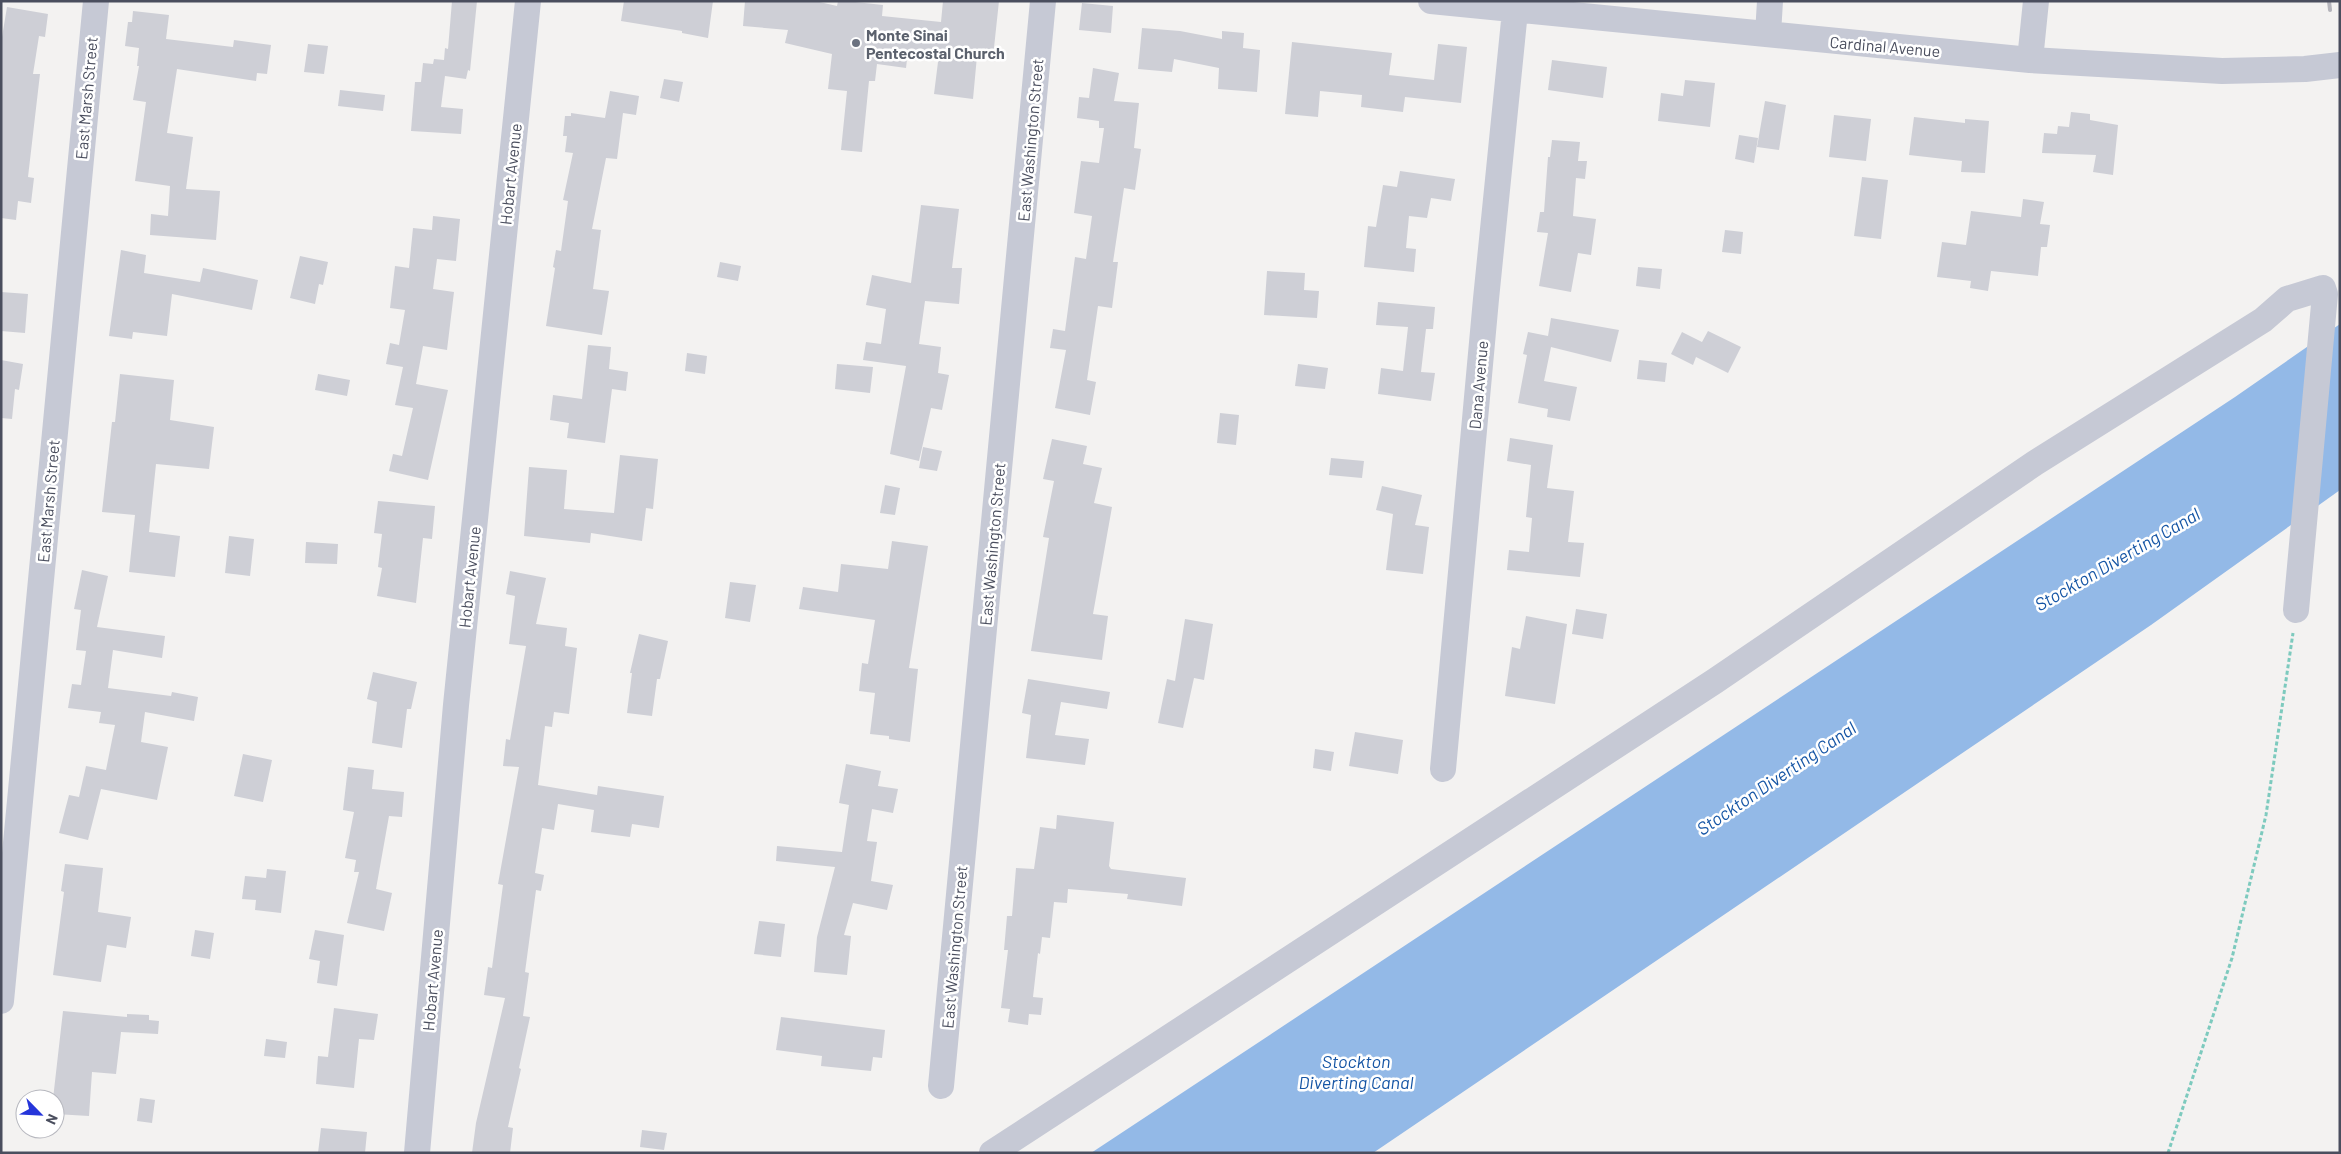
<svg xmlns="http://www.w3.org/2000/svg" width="2341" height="1154" viewBox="0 0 2341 1154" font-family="Barlow,sans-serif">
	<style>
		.water { fill: #93b9e7 }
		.building { fill: #cecfd6 }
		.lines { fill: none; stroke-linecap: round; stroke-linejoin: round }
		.path { stroke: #7dcabe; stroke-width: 3; stroke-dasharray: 4 2.5; stroke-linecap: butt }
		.minor { stroke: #c6c9d5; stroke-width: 26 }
		.rail { stroke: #b4b4bb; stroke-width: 4 }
		.worship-dot { fill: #6b7280; stroke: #fff; stroke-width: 2 }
		.labels { text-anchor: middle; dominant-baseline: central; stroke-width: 5; stroke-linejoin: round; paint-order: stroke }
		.worship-label { font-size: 16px; font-weight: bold; fill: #5b616d; stroke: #fff; text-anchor: start }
		.street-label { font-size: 16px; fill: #4a4e5e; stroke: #fff }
		.water-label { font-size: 18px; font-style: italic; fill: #1555a5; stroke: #fff }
	</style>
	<rect width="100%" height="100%" fill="#f3f2f1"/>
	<path class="water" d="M 2340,324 L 2340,490 L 2151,625 L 1373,1153 L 1091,1153 L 2235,397 Z"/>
	<path class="building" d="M 452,1 L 477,1 L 470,71 L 468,70 L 466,79 L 445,76 L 441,107 L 463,109 L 461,134 L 411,131 L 415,82 L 421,82 L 423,63 L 433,64 L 434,59 L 444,60 L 445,48 L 448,49 Z
		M 624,1 L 713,1 L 708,38 L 682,33 L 682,31 L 621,21 Z
		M 745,1 L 815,1 L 837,6 L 838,1 L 846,1 L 883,5 L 882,16 L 941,22 L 943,1 L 999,1 L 993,57 L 977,56 L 973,99 L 934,94 L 939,54 L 908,51 L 906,68 L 877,64 L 875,81 L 869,81 L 862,152 L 841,150 L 847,91 L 828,89 L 832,54 L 785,43 L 788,30 L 743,26 Z
		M 1082,3 L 1113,6 L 1111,33 L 1079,30 Z
		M 7,7 L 48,14 L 45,37 L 39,36 L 33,74 L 40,74 L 28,177 L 34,178 L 31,203 L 18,201 L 16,220 L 1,218 L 1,43 Z
		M 133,11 L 169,15 L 166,39 L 233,47 L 234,40 L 271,45 L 267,74 L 257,73 L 256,81 L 177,69 L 167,133 L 193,137 L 186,189 L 220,191 L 216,240 L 150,235 L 151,214 L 168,216 L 170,186 L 135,181 L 146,102 L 133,100 L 139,66 L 137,66 L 139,48 L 125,46 L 128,22 L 132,22 Z
		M 1142,28 L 1180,31 L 1222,39 L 1222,31 L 1244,33 L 1243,48 L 1260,50 L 1257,92 L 1218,89 L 1219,68 L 1174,59 L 1172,72 L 1138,69 Z
		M 1292,42 L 1392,53 L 1389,75 L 1434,80 L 1438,44 L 1467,47 L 1461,103 L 1405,97 L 1403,112 L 1361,107 L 1362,95 L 1320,91 L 1318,117 L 1285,114 Z
		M 308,44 L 328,46 L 324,74 L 304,72 Z
		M 1552,60 L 1607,67 L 1603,98 L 1548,90 Z
		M 1093,68 L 1119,73 L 1114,101 L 1139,103 L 1134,148 L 1141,149 L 1135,190 L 1124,188 L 1113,262 L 1118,262 L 1112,308 L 1098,306 L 1087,380 L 1096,382 L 1090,415 L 1055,408 L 1066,350 L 1050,348 L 1053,329 L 1065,331 L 1075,257 L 1086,259 L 1092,216 L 1074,213 L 1081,161 L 1099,163 L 1104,128 L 1099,128 L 1099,121 L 1077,118 L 1079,97 L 1089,98 Z
		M 664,79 L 683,82 L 679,102 L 660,98 Z
		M 1685,80 L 1715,83 L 1710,127 L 1658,121 L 1661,93 L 1683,96 Z
		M 340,90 L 385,95 L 383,111 L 338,106 Z
		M 610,91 L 639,96 L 636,115 L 623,113 L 617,159 L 606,158 L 592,229 L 601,230 L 593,289 L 609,291 L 602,335 L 546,326 L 555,268 L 553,267 L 556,250 L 561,251 L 568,201 L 563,200 L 573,153 L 565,152 L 567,136 L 563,136 L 565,116 L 571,116 L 571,113 L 605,118 Z
		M 1765,101 L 1786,105 L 1779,150 L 1757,147 Z
		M 2071,112 L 2090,114 L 2090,120 L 2118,125 L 2113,175 L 2093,172 L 2096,155 L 2042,153 L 2044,133 L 2057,134 L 2058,126 L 2069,127 Z
		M 1834,115 L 1871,119 L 1866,161 L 1829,157 Z
		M 1914,117 L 1965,123 L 1965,119 L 1989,121 L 1985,173 L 1961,172 L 1962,161 L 1909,155 Z
		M 1739,135 L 1758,138 L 1754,163 L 1735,159 Z
		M 1552,140 L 1580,142 L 1578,161 L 1587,161 L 1585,179 L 1576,178 L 1573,216 L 1596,219 L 1591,255 L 1578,253 L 1571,292 L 1539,286 L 1548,233 L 1537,232 L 1540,212 L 1544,212 L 1548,157 L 1550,157 Z
		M 1400,171 L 1455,179 L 1451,201 L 1431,198 L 1427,218 L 1409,216 L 1406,248 L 1416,249 L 1414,272 L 1364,267 L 1368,226 L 1376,227 L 1383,185 L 1397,187 Z
		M 1862,177 L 1888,180 L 1881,239 L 1854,236 Z
		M 2023,199 L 2044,202 L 2040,224 L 2050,225 L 2047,247 L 2041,247 L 2038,276 L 1991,271 L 1988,291 L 1970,288 L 1971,281 L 1937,277 L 1942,242 L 1966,245 L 1971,211 L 2021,217 Z
		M 921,205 L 959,209 L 952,268 L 962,268 L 959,304 L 925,301 L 919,344 L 941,347 L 938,373 L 949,375 L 942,410 L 931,408 L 919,461 L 890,454 L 906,366 L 863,360 L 866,342 L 881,344 L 886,309 L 866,305 L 872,275 L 911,283 Z
		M 433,216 L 460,219 L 456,261 L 437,259 L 433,289 L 454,292 L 447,350 L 423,346 L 416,384 L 448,390 L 428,480 L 389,471 L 393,454 L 402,456 L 413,408 L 395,405 L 403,367 L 386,364 L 390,343 L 399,345 L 405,310 L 390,308 L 395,266 L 409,268 L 413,228 L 432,230 Z
		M 1725,230 L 1743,232 L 1741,254 L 1722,252 Z
		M 121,250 L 146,255 L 144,273 L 200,282 L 203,268 L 258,280 L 252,310 L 172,294 L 167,336 L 133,332 L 132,339 L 109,336 Z
		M 300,256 L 328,262 L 323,285 L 319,284 L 315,304 L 290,298 Z
		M 720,262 L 741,266 L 738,281 L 717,277 Z
		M 1638,267 L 1662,269 L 1660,289 L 1636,286 Z
		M 1267,271 L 1305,273 L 1304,290 L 1319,291 L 1317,318 L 1264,315 Z
		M 1,292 L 28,294 L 25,333 L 1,331 Z
		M 1378,302 L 1435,307 L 1433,329 L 1426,329 L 1421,372 L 1435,373 L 1431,401 L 1378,394 L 1381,368 L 1403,371 L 1408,327 L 1376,325 Z
		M 1551,318 L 1619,330 L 1611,362 L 1551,347 L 1544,381 L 1577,387 L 1570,421 L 1547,417 L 1548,409 L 1518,403 L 1527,355 L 1523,354 L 1528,332 L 1548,336 Z
		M 1708,331 L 1741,347 L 1728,373 L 1696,357 L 1693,365 L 1671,354 L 1682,332 L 1702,342 Z
		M 588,345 L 611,347 L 609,369 L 628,372 L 626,391 L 612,389 L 605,443 L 567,438 L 569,423 L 550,420 L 553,395 L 582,399 Z
		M 687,353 L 707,356 L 705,374 L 685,371 Z
		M 1,360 L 23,364 L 19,390 L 15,389 L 12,419 L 1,418 Z
		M 1639,360 L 1667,363 L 1665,382 L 1637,379 Z
		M 837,364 L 873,367 L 870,393 L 835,389 Z
		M 1298,364 L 1328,368 L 1325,389 L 1295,386 Z
		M 120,374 L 174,380 L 170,420 L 214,427 L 209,469 L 156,464 L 149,532 L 180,536 L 175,577 L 129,572 L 135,515 L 102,512 L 112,422 L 115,422 Z
		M 318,374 L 350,380 L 347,396 L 315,390 Z
		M 1220,413 L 1239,415 L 1236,445 L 1217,443 Z
		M 1510,438 L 1553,445 L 1547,488 L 1574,491 L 1568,542 L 1584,543 L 1580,577 L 1507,570 L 1509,550 L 1529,552 L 1532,518 L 1526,517 L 1531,465 L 1507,461 Z
		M 1052,439 L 1087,446 L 1083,464 L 1102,468 L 1094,503 L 1112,507 L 1093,614 L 1108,616 L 1102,660 L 1031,651 L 1049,538 L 1043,537 L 1054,481 L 1043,479 Z
		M 923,447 L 942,451 L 937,471 L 919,468 Z
		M 620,455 L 658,459 L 653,509 L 646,508 L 642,541 L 591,533 L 590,543 L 524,536 L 529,467 L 567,470 L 564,509 L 614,513 Z
		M 1331,458 L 1364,461 L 1362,478 L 1329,475 Z
		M 885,485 L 900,488 L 895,515 L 880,513 Z
		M 1382,486 L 1422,495 L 1415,525 L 1429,527 L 1423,574 L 1386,570 L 1393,514 L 1376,510 Z
		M 378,501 L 435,506 L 432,539 L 423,538 L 416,603 L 377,596 L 382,568 L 378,567 L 382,534 L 374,533 Z
		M 229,536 L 254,539 L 250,576 L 225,573 Z
		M 892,541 L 928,546 L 909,668 L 918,669 L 910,742 L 889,739 L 889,736 L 870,734 L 875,693 L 859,691 L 862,663 L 868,664 L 875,620 L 799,609 L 803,587 L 838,592 L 841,564 L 888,569 Z
		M 306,542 L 338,544 L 337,564 L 305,563 Z
		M 82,570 L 108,576 L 97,627 L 165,636 L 162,658 L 113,650 L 108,688 L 171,696 L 172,692 L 198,697 L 194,721 L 145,712 L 141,742 L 168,747 L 157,800 L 101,789 L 88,840 L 59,833 L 69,795 L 79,797 L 86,766 L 106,770 L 115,725 L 99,723 L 101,712 L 68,708 L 72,684 L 81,685 L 86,651 L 76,650 L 81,610 L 74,609 Z
		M 510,571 L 546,578 L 536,624 L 567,628 L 565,646 L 577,648 L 569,714 L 554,712 L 552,727 L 545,726 L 538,785 L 597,795 L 598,786 L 664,796 L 659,828 L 632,824 L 630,837 L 591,832 L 594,810 L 558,804 L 554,830 L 542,828 L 535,873 L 544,875 L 541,891 L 536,890 L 525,972 L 529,973 L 523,1016 L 530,1017 L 519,1068 L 521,1069 L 508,1127 L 513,1128 L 510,1153 L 472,1153 L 476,1123 L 505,998 L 484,995 L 488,967 L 492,968 L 503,885 L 498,884 L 519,767 L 503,766 L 506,739 L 510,740 L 526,646 L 509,644 L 515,596 L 506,594 Z
		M 730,582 L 756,585 L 750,622 L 725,618 Z
		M 1576,609 L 1607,614 L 1603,639 L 1572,634 Z
		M 1526,616 L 1567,624 L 1555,704 L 1505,696 L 1512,647 L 1520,649 Z
		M 1185,619 L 1213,624 L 1204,680 L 1194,678 L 1183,728 L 1158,723 L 1167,679 L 1175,681 Z
		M 639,634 L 668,641 L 660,679 L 657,679 L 652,716 L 627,713 L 632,673 L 630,673 Z
		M 373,672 L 417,682 L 411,709 L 407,709 L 402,748 L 372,743 L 377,702 L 367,699 Z
		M 1028,679 L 1110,692 L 1107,709 L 1061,702 L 1055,735 L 1089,739 L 1085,765 L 1026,758 L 1031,715 L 1022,713 Z
		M 1355,732 L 1403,740 L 1398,774 L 1349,766 Z
		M 1315,749 L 1334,752 L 1331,771 L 1313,768 Z
		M 243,754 L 272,760 L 263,802 L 234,796 Z
		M 846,764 L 881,771 L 878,786 L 898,789 L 893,813 L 872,809 L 867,841 L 877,842 L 871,881 L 893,885 L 887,910 L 853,903 L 844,935 L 851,936 L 847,975 L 814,972 L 817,937 L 835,867 L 776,861 L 777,846 L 842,852 L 849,805 L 839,803 Z
		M 348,767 L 374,770 L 372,789 L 404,792 L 402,817 L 389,816 L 376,889 L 392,893 L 384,931 L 347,923 L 359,872 L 354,872 L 356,860 L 345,858 L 354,812 L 343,810 Z
		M 1057,815 L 1114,822 L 1109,866 L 1111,869 L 1186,878 L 1182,906 L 1127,899 L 1128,894 L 1068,889 L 1067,903 L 1054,902 L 1050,938 L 1042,937 L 1040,954 L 1038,953 L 1033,997 L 1043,998 L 1041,1015 L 1029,1014 L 1028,1025 L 1008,1022 L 1010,1009 L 1001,1008 L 1008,950 L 1004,950 L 1007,916 L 1012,916 L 1016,868 L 1034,869 L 1040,827 L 1056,829 Z
		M 65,864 L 103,868 L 98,912 L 131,917 L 126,948 L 107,945 L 101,982 L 53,975 L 64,892 L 61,891 Z
		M 267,869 L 286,871 L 281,913 L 255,910 L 256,900 L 242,899 L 245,876 L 266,878 Z
		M 759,921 L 785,924 L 781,957 L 754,954 Z
		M 195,930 L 214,933 L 210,959 L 191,956 Z
		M 315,930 L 344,935 L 337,986 L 317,983 L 320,961 L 309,959 Z
		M 334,1008 L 378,1014 L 374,1040 L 359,1039 L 354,1088 L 316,1084 L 318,1056 L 328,1057 Z
		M 63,1011 L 127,1017 L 127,1014 L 149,1015 L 149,1020 L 159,1021 L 158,1034 L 121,1032 L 116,1074 L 92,1072 L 89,1116 L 55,1114 L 55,1099 L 53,1099 Z
		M 781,1017 L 885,1030 L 882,1058 L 873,1057 L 871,1071 L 821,1066 L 822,1056 L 776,1050 Z
		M 266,1039 L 287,1042 L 285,1058 L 264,1056 Z
		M 140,1098 L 155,1100 L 152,1123 L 137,1121 Z
		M 321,1128 L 367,1132 L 365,1153 L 318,1153 Z
		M 642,1130 L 667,1133 L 664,1150 L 640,1147 Z"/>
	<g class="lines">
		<path class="path" d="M 2168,1153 L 2232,958 L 2266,815 L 2293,633"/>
		<path class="minor" d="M 1431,1 L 2030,60 L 2222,71 L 2305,69 L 2340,65
			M 1768,34 L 1770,1
			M 2030,60 L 2036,1
			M 1443,769 L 1486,299 L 1516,1
			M 1,1001 L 96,1
			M 941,1086 L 1043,1
			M 417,1153 L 456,705 L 528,1
			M 992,1153 L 1715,681 L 2035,463 L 2263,320 L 2287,299 L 2323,288 L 2325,294 L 2296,610"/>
		<path class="rail" d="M 2329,1 L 2330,10"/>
	</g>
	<circle class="worship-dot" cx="856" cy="43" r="5"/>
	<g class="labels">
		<g class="worship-label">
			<text x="866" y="34">Monte Sinai<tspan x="866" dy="18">Pentecostal Church</tspan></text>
		</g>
		<g class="street-label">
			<text transform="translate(1885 46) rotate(5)">Cardinal Avenue</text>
			<text transform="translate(86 98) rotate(-85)">East Marsh Street</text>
			<text transform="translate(1030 140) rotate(-85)">East Washington Street</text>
			<text transform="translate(510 174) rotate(-84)">Hobart Avenue</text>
			<text transform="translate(1478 385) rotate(-85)">Dana Avenue</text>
			<text transform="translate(48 501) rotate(-85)">East Marsh Street</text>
			<text transform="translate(992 544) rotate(-85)">East Washington Street</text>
			<text transform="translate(469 577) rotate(-84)">Hobart Avenue</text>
			<text transform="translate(954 947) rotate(-85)">East Washington Street</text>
			<text transform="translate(432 980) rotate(-85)">Hobart Avenue</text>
		</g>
		<g class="water-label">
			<text transform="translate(2117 559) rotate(-30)">Stockton Diverting Canal</text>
			<text transform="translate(1776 778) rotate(-34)">Stockton Diverting Canal</text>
			<text x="1356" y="1061">Stockton<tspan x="1356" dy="21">Diverting Canal</tspan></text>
		</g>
	</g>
	<rect width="2341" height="1154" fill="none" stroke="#4a4e5e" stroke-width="5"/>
	<g transform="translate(40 1114) rotate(114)"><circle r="24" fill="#ffffff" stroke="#b7b8bf"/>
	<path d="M0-4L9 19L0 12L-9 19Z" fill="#2535da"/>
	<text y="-8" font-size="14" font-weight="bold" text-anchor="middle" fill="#4a4e5e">N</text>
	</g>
</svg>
